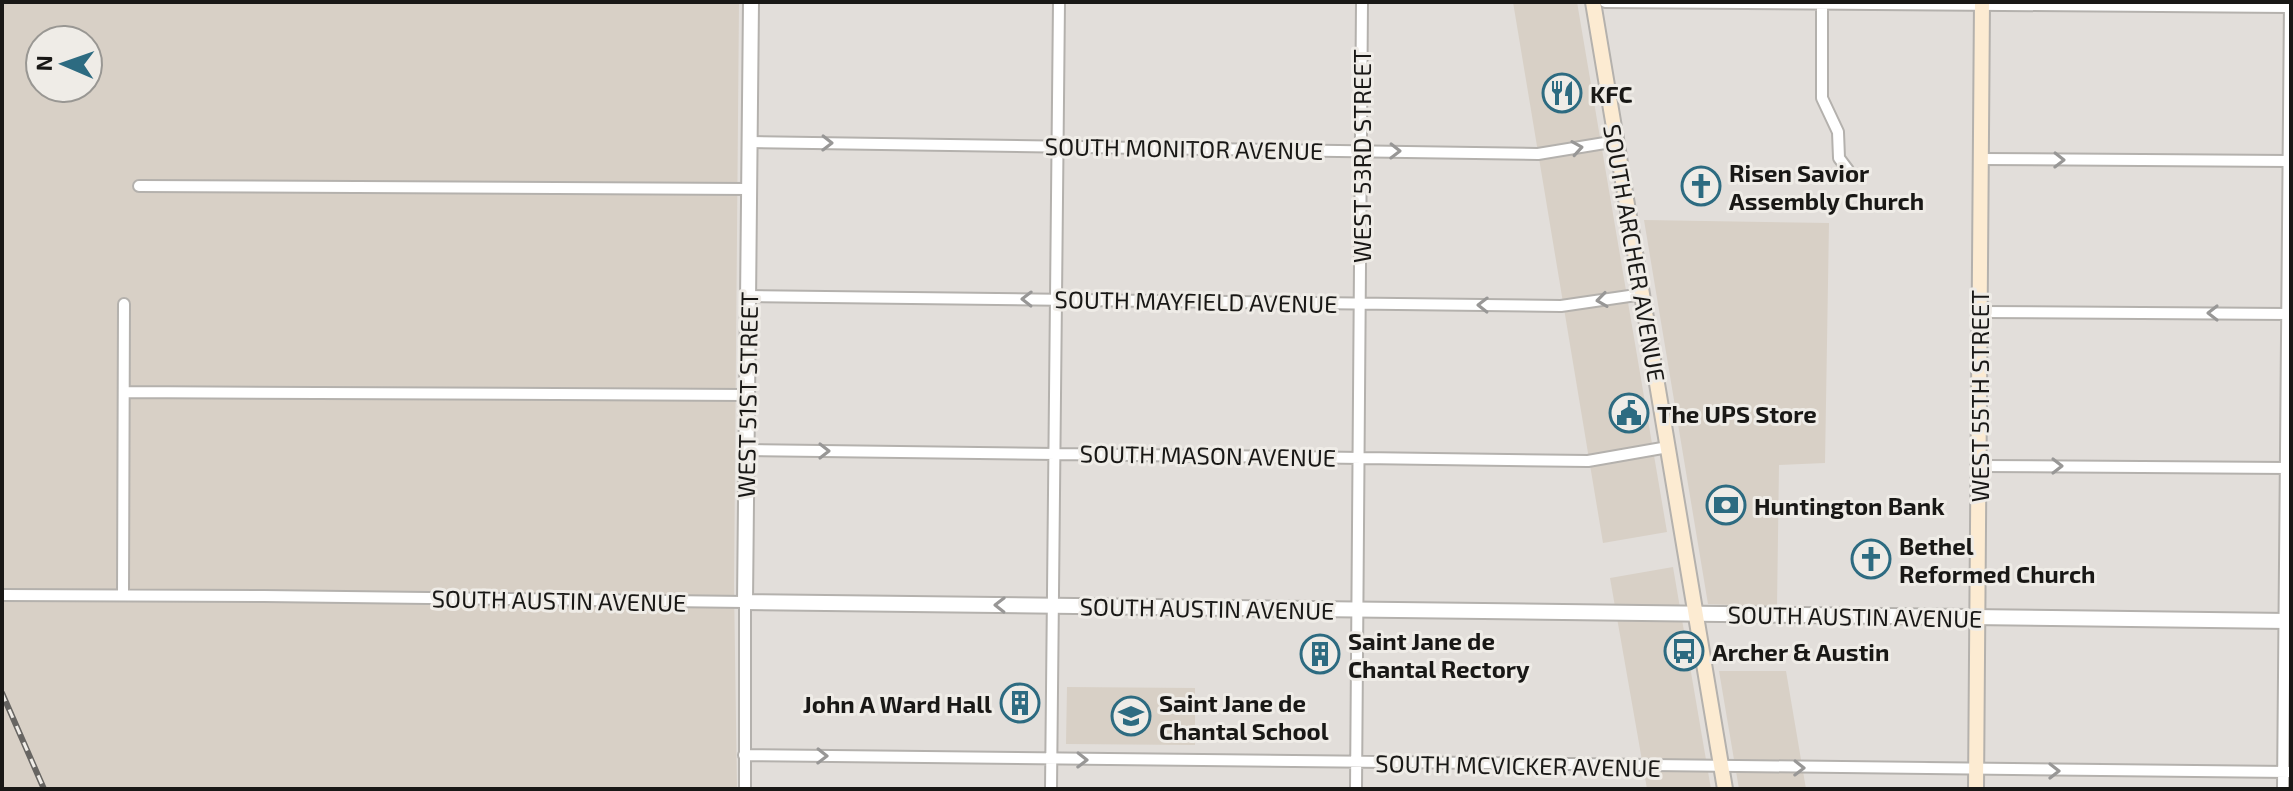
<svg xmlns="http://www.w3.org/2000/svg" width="2293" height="791" viewBox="0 0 2293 791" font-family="'Exo 2',sans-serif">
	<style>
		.built { fill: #d8d0c6; fill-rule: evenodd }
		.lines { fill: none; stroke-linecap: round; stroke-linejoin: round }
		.minor-casing { stroke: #b4b1ad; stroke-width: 14 }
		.tertiary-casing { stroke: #b4b1ad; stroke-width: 18 }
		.secondary-casing { stroke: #b4b1ad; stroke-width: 18 }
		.minor { stroke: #fff; stroke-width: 10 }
		.tertiary { stroke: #fff; stroke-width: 14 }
		.secondary { stroke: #fcebd2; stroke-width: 14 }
		.rail-casing { stroke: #676562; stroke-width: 6 }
		.rail { stroke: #efece7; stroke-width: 3; stroke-dasharray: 9; stroke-linecap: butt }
		.oneway { stroke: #989796 }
		.labels { text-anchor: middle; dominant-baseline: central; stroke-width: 6; stroke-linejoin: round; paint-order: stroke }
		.poi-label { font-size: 24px; font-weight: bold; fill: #191816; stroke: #efece7; text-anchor: start }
		.street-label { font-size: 24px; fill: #191816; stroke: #efece7 }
	</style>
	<rect width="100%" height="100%" fill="#e2deda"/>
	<path class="built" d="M 2,2 L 739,2 L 734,585 L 737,789 L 2,789 ZM 40,40 L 88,40 L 88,88 L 40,88 Z
		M 1513,2 L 1577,2 L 1667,532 L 1603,543 Z
		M 1644,220 L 1829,223 L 1825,463 L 1779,465 L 1777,607 L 1708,604 Z
		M 1673,567 L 1711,789 L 1647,789 L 1610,578 Z
		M 1719,671 L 1786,671 L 1806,789 L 1739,789 Z
		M 1067,687 L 1195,688 L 1195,745 L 1066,744 Z"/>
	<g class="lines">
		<defs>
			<path id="minor" d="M 1605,2 L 2291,7
				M 1822,5 L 1822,98 L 1838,132 L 1839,158 L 1848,170
				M 750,142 L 1538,154 L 1617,141
				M 1981,159 L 2291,161
				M 139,186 L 749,189
				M 748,296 L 1561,306 L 1643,294
				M 1980,312 L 2291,314
				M 124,392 L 747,395
				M 746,450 L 1588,461 L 1668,447
				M 1979,466 L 2291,468
				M 2,595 L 264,596 L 745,602 L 745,789
				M 123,595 L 124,304
				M 744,755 L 2291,772
				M 1051,789 L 1059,2
				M 1356,789 L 1362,2
				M 2283,789 L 2290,2"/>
			<path id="tertiary" d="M 751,2 L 745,602 L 2291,621"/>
			<path id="secondary" d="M 1593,2 L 1725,789
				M 1976,789 L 1982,2"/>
		</defs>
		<use href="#minor" class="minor-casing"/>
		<use href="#tertiary" class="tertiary-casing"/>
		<use href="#secondary" class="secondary-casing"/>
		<use href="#minor" class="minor"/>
		<use href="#tertiary" class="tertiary"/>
		<use href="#secondary" class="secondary"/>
		<defs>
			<path id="rail" d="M 2,693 L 44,789"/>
		</defs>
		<use href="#rail" class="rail-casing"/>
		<use href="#rail" class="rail"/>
	</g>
	<defs><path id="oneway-chevron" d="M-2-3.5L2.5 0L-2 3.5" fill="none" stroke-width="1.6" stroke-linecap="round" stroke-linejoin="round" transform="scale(2)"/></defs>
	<g class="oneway">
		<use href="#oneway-chevron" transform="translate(827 143) rotate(1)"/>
		<use href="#oneway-chevron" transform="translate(1577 148) rotate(-9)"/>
		<use href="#oneway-chevron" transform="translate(1395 151) rotate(1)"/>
		<use href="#oneway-chevron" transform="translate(2059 160) rotate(1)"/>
		<use href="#oneway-chevron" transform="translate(1027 299) rotate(-179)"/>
		<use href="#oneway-chevron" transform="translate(1602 300) rotate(172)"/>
		<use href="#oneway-chevron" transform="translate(1483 305) rotate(-179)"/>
		<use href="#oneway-chevron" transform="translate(2213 313) rotate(-180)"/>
		<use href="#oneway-chevron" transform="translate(824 451)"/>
		<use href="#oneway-chevron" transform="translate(2057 466)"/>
		<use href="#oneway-chevron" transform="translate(1000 605) rotate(-179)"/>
		<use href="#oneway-chevron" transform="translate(822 756) rotate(1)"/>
		<use href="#oneway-chevron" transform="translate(1082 760) rotate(1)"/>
		<use href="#oneway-chevron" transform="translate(1799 768) rotate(1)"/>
		<use href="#oneway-chevron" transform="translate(2054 771)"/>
	</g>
	<defs>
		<symbol id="restaurant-ring" viewBox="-11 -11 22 22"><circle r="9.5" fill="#efece7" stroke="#2d6b81" stroke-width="1.5"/><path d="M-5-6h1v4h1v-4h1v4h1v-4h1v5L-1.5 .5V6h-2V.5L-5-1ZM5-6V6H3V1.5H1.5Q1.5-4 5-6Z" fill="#2d6b81"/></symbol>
		<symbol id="church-ring" viewBox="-11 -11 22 22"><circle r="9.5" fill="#efece7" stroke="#2d6b81" stroke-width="1.5"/><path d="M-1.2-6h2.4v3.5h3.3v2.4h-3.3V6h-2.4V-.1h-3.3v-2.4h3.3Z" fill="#2d6b81"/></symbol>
		<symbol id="civic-ring" viewBox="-11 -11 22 22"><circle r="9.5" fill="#efece7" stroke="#2d6b81" stroke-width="1.5"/><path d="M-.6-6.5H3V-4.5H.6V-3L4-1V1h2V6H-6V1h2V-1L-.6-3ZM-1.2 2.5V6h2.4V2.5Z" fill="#2d6b81"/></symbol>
		<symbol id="bank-ring" viewBox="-11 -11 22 22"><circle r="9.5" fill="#efece7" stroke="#2d6b81" stroke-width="1.5"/><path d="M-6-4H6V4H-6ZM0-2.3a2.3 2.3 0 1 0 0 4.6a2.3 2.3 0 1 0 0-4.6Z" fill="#2d6b81"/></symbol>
		<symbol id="bus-ring" viewBox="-11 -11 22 22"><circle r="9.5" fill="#efece7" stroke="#2d6b81" stroke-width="1.5"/><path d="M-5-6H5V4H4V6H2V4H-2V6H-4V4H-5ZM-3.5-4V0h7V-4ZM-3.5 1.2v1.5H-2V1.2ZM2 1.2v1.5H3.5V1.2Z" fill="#2d6b81"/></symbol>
		<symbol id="building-ring" viewBox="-11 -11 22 22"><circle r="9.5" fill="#efece7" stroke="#2d6b81" stroke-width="1.5"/><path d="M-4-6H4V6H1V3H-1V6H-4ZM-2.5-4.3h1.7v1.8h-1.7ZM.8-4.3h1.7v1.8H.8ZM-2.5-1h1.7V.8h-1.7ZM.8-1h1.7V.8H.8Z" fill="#2d6b81"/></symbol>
		<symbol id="school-ring" viewBox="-11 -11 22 22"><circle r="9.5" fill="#efece7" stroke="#2d6b81" stroke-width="1.5"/><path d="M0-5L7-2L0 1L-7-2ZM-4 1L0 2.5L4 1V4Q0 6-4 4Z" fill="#2d6b81"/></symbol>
	</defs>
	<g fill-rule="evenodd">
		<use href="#restaurant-ring" x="1540" y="71" width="44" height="44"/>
		<use href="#church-ring" x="1679" y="164" width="44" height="44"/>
		<use href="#civic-ring" x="1607" y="391" width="44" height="44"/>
		<use href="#bank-ring" x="1704" y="483" width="44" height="44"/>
		<use href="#church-ring" x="1849" y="537" width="44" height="44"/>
		<use href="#bus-ring" x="1662" y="629" width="44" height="44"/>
		<use href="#building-ring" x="1298" y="632" width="44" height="44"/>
		<use href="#building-ring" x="998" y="681" width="44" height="44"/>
		<use href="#school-ring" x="1109" y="694" width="44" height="44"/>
	</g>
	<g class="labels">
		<g class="poi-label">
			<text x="1590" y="93">KFC</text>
			<text x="1729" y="172">Risen Savior<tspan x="1729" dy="28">Assembly Church</tspan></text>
			<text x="1657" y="413">The UPS Store</text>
			<text x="1754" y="505">Huntington Bank</text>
			<text x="1899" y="545">Bethel<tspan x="1899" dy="28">Reformed Church</tspan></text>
			<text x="1348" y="640">Saint Jane de<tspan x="1348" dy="28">Chantal Rectory</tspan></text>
			<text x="1712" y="651">Archer &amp; Austin</text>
			<text x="1159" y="702">Saint Jane de<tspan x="1159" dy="28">Chantal School</tspan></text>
			<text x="992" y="703" text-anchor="end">John A Ward Hall</text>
		</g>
		<g class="street-label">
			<text transform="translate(1184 148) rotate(1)">SOUTH MONITOR AVENUE</text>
			<text transform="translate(1361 156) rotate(-90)">WEST 53RD STREET</text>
			<text transform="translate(1635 253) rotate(80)">SOUTH ARCHER AVENUE</text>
			<text transform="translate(1196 301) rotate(1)">SOUTH MAYFIELD AVENUE</text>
			<text transform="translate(747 395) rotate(-89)">WEST 51ST STREET</text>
			<text transform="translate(1979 396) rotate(-90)">WEST 55TH STREET</text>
			<text transform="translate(1208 455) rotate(1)">SOUTH MASON AVENUE</text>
			<text transform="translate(559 600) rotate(1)">SOUTH AUSTIN AVENUE</text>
			<text transform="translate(1207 608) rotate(1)">SOUTH AUSTIN AVENUE</text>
			<text transform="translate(1855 616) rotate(1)">SOUTH AUSTIN AVENUE</text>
			<text transform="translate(1518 765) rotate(1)">SOUTH MCVICKER AVENUE</text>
		</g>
	</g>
	<rect width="2293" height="791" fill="none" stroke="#191816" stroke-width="8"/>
	<g transform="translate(64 64) rotate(272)"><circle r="38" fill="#efece7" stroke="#999793" stroke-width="2"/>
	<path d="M0-6L14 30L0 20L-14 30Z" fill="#2d6b81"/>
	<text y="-12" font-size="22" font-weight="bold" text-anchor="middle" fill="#191816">N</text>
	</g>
</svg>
